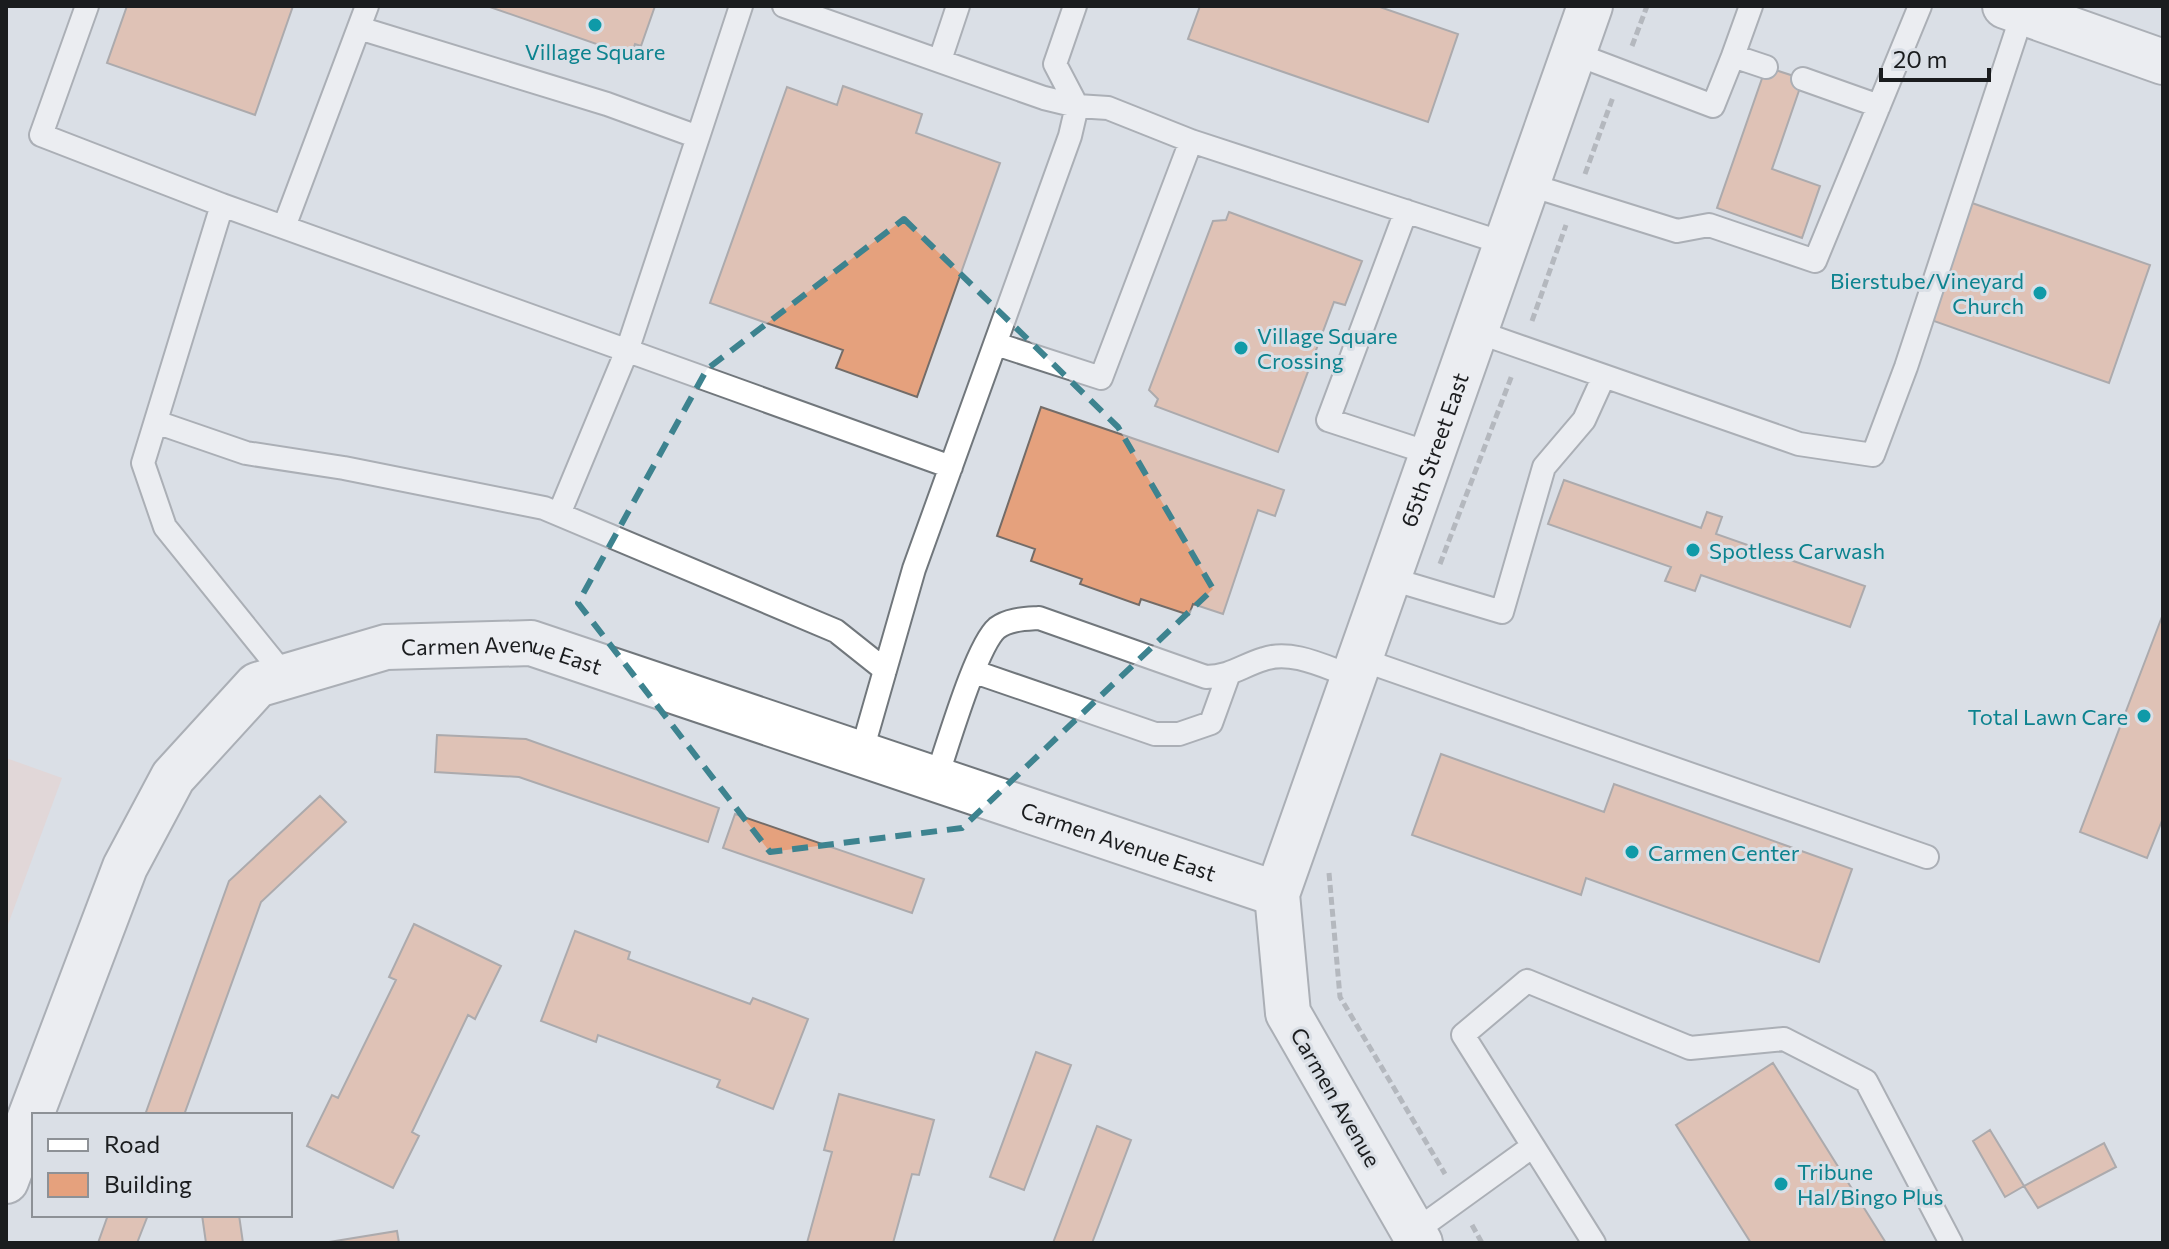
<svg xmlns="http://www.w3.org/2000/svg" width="2169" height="1249" viewBox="0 0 2169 1249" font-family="Commissioner,sans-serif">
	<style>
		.education { fill: #e8cec8 }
		.building { fill: #e5a17d; stroke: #736c68; stroke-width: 2 }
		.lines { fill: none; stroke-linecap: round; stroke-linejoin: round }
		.service-casing { stroke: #71777c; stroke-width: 26 }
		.tertiary-casing { stroke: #71777c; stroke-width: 48 }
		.path { stroke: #85898e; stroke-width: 5; stroke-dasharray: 8 4; stroke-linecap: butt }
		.service { stroke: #fff; stroke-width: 22 }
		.tertiary { stroke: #fff; stroke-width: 44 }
		.marked { fill: none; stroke: #3d838f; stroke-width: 6; stroke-dasharray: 16 10; stroke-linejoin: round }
		.culture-dot { fill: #0f9aa8; stroke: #dadfe6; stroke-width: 3 }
		.labels { text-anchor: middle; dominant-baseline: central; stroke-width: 6; stroke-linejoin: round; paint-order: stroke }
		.culture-label { font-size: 22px; fill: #0d838f; stroke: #dadfe6; text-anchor: start }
		.street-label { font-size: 22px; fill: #1a1c1e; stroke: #dadfe6 }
	</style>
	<rect width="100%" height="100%" fill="#dadfe6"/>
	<path class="education" d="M 6,758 L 62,778 L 6,930 Z"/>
	<path class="building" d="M 127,6 L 293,6 L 255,115 L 107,63 Z
		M 487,6 L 655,6 L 641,46 L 635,44 L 631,56 Z
		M 1200,6 L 1377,6 L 1458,34 L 1428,122 L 1188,39 Z
		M 1766,67 L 1803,79 L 1772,169 L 1820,186 L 1802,238 L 1717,208 Z
		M 843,86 L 922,114 L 916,133 L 1000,163 L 917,397 L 836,368 L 843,350 L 710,303 L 787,87 L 837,105 Z
		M 1972,203 L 2150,265 L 2109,383 L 1931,320 Z
		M 1229,212 L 1362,261 L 1345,305 L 1334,302 L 1278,452 L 1155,406 L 1158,399 L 1149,390 L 1213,221 L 1226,220 Z
		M 1041,407 L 1284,490 L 1275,516 L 1258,510 L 1223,614 L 1193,604 L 1189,615 L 1141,599 L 1139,605 L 1080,584 L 1082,579 L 1031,561 L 1035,549 L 997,536 Z
		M 1564,480 L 1701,528 L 1707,512 L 1722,517 L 1716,534 L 1865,586 L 1850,627 L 1701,575 L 1695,591 L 1665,581 L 1671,567 L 1548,524 Z
		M 2163,614 L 2163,818 L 2147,858 L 2080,832 Z
		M 437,735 L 526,739 L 719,808 L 708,842 L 519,777 L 435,772 Z
		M 1441,754 L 1604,812 L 1614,784 L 1852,869 L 1819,962 L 1586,878 L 1581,895 L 1412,835 Z
		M 320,796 L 346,822 L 261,902 L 184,1115 L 145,1115 L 229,881 Z
		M 735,814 L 924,879 L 912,913 L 723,848 Z
		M 414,924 L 501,966 L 475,1019 L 468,1015 L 412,1132 L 419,1136 L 393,1188 L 307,1146 L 332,1095 L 338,1098 L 396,980 L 389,977 Z
		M 575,931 L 630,952 L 628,959 L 750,1004 L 753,998 L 808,1019 L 773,1109 L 717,1087 L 720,1080 L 598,1035 L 596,1042 L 541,1021 Z
		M 1036,1052 L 1071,1065 L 1024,1190 L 990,1177 Z
		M 1773,1063 L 1886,1243 L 1751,1243 L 1676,1125 Z
		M 839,1094 L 934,1120 L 919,1175 L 912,1174 L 893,1243 L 807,1243 L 832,1152 L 824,1150 Z
		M 1097,1126 L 1131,1140 L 1092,1243 L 1053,1243 Z
		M 1990,1130 L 2024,1186 L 2005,1197 L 1973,1141 Z
		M 2104,1143 L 2116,1167 L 2038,1208 L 2024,1186 Z
		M 108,1215 L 148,1215 L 137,1243 L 98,1243 Z
		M 202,1215 L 239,1215 L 243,1243 L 206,1243 Z
		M 397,1231 L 399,1243 L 323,1243 Z"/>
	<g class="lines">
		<defs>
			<path id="service" d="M 87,6 L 41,135 L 222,205 L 951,467
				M 784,6 L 1044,98 L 1077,106 L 1108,108 L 1191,141 L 1506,244
				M 1751,6 L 1733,56 L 1766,67
				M 359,28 L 607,104 L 698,137 L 741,6
				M 1573,53 L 1713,106 L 1733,56
				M 940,60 L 958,6
				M 1803,79 L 1879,106
				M 1527,184 L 1677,231 L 1709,225 L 1815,261 L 1920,6
				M 222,205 L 143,463 L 165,527 L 286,677
				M 1406,211 L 1328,420 L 1432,454
				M 284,227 L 367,6
				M 1475,331 L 1799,444 L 1873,455 L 1906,367 L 2023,12
				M 996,344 L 1101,378 L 1191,141
				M 156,422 L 246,453 L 344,468 L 544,508 L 836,631 L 885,670
				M 559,514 L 628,348 L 698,137
				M 1388,578 L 1502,612 L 1544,467 L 1584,420 L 1604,376
				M 1360,659 L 1927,857
				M 975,672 L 1155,734 L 1179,734 L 1211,723 L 1228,676
				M 861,754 L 914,569 L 1070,136 L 1077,106 L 1055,64 L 1075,6
				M 936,779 C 947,748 976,646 997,628 C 1009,619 1025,619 1039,618 L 1206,677 C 1232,676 1241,666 1264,659 C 1292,649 1327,668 1354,677
				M 1533,1146 L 1594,1243
				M 1414,1232 L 1533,1146 L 1463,1035 L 1527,981 L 1690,1048 L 1784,1039 L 1866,1081 L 1951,1243"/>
			<g id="tertiary">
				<path d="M 2005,6 L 2163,62"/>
				<path id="s1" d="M 6,1181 L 125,867 L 173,777 L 257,685 L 386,647 L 531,643 L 1277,894"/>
				<path id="s2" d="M 1420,1243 L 1288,1013 L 1277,894 L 1590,6"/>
			</g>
		</defs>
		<use href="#service" class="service-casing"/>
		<use href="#tertiary" class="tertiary-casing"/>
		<path class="path" d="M 1632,46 L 1647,6
			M 1585,174 L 1613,97
			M 1532,321 L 1566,225
			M 1440,564 L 1512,375
			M 1329,873 L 1340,997 L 1445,1174
			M 1472,1225 L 1482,1243"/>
		<use href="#service" class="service"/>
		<use href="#tertiary" class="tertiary"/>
	</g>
	<path d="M0 0H2169V1249H0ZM 904,219 L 1118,427 L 1213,589 L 962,828 L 770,852 L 578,603 L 707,369 Z" fill="#dadfe6" fill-opacity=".55" fill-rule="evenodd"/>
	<path class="marked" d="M 904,219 L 1118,427 L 1213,589 L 962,828 L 770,852 L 578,603 L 707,369 Z"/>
	<g class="culture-dot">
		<circle cx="595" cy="25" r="8"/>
		<circle cx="2040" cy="293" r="8"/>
		<circle cx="1241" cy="348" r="8"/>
		<circle cx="1693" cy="550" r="8"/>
		<circle cx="2144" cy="716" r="8"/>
		<circle cx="1632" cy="852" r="8"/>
		<circle cx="1781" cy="1184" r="8"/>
	</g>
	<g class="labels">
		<g class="culture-label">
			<text x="595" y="51" text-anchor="middle">Village Square</text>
			<text x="2024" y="280" text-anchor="end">Bierstube/Vineyard<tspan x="2024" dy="25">Church</tspan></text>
			<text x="1257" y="335">Village Square<tspan x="1257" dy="25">Crossing</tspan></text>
			<text x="1709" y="550">Spotless Carwash</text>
			<text x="2128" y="716" text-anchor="end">Total Lawn Care</text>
			<text x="1648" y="852">Carmen Center</text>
			<text x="1797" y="1171">Tribune<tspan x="1797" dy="25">Hal/Bingo Plus</tspan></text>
		</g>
		<g class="street-label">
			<text stroke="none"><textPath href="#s2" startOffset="856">65th Street East</textPath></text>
			<text stroke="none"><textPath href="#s1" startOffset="814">Carmen Avenue East</textPath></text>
			<text stroke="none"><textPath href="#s1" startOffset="1462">Carmen Avenue East</textPath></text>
			<text transform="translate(1336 1097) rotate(60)">Carmen Avenue</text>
		</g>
	</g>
	<rect width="2169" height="1249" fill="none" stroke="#1a1c1e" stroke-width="16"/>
	<rect x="32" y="1113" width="260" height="104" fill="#dadfe6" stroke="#8d9196" stroke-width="2"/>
	<rect x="48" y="1139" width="40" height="12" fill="#ffffff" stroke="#8d9196" stroke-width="2"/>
	<text x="104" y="1153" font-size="24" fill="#1a1c1e">Road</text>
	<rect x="48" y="1173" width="40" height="24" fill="#e5a17d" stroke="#8d9196" stroke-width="2"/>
	<text x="104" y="1193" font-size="24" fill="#1a1c1e">Building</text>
	<path d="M1881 68v12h108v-12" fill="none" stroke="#1a1c1e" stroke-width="4"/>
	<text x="1893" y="68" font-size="24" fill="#1a1c1e" stroke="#dadfe6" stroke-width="6" paint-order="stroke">20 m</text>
</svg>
